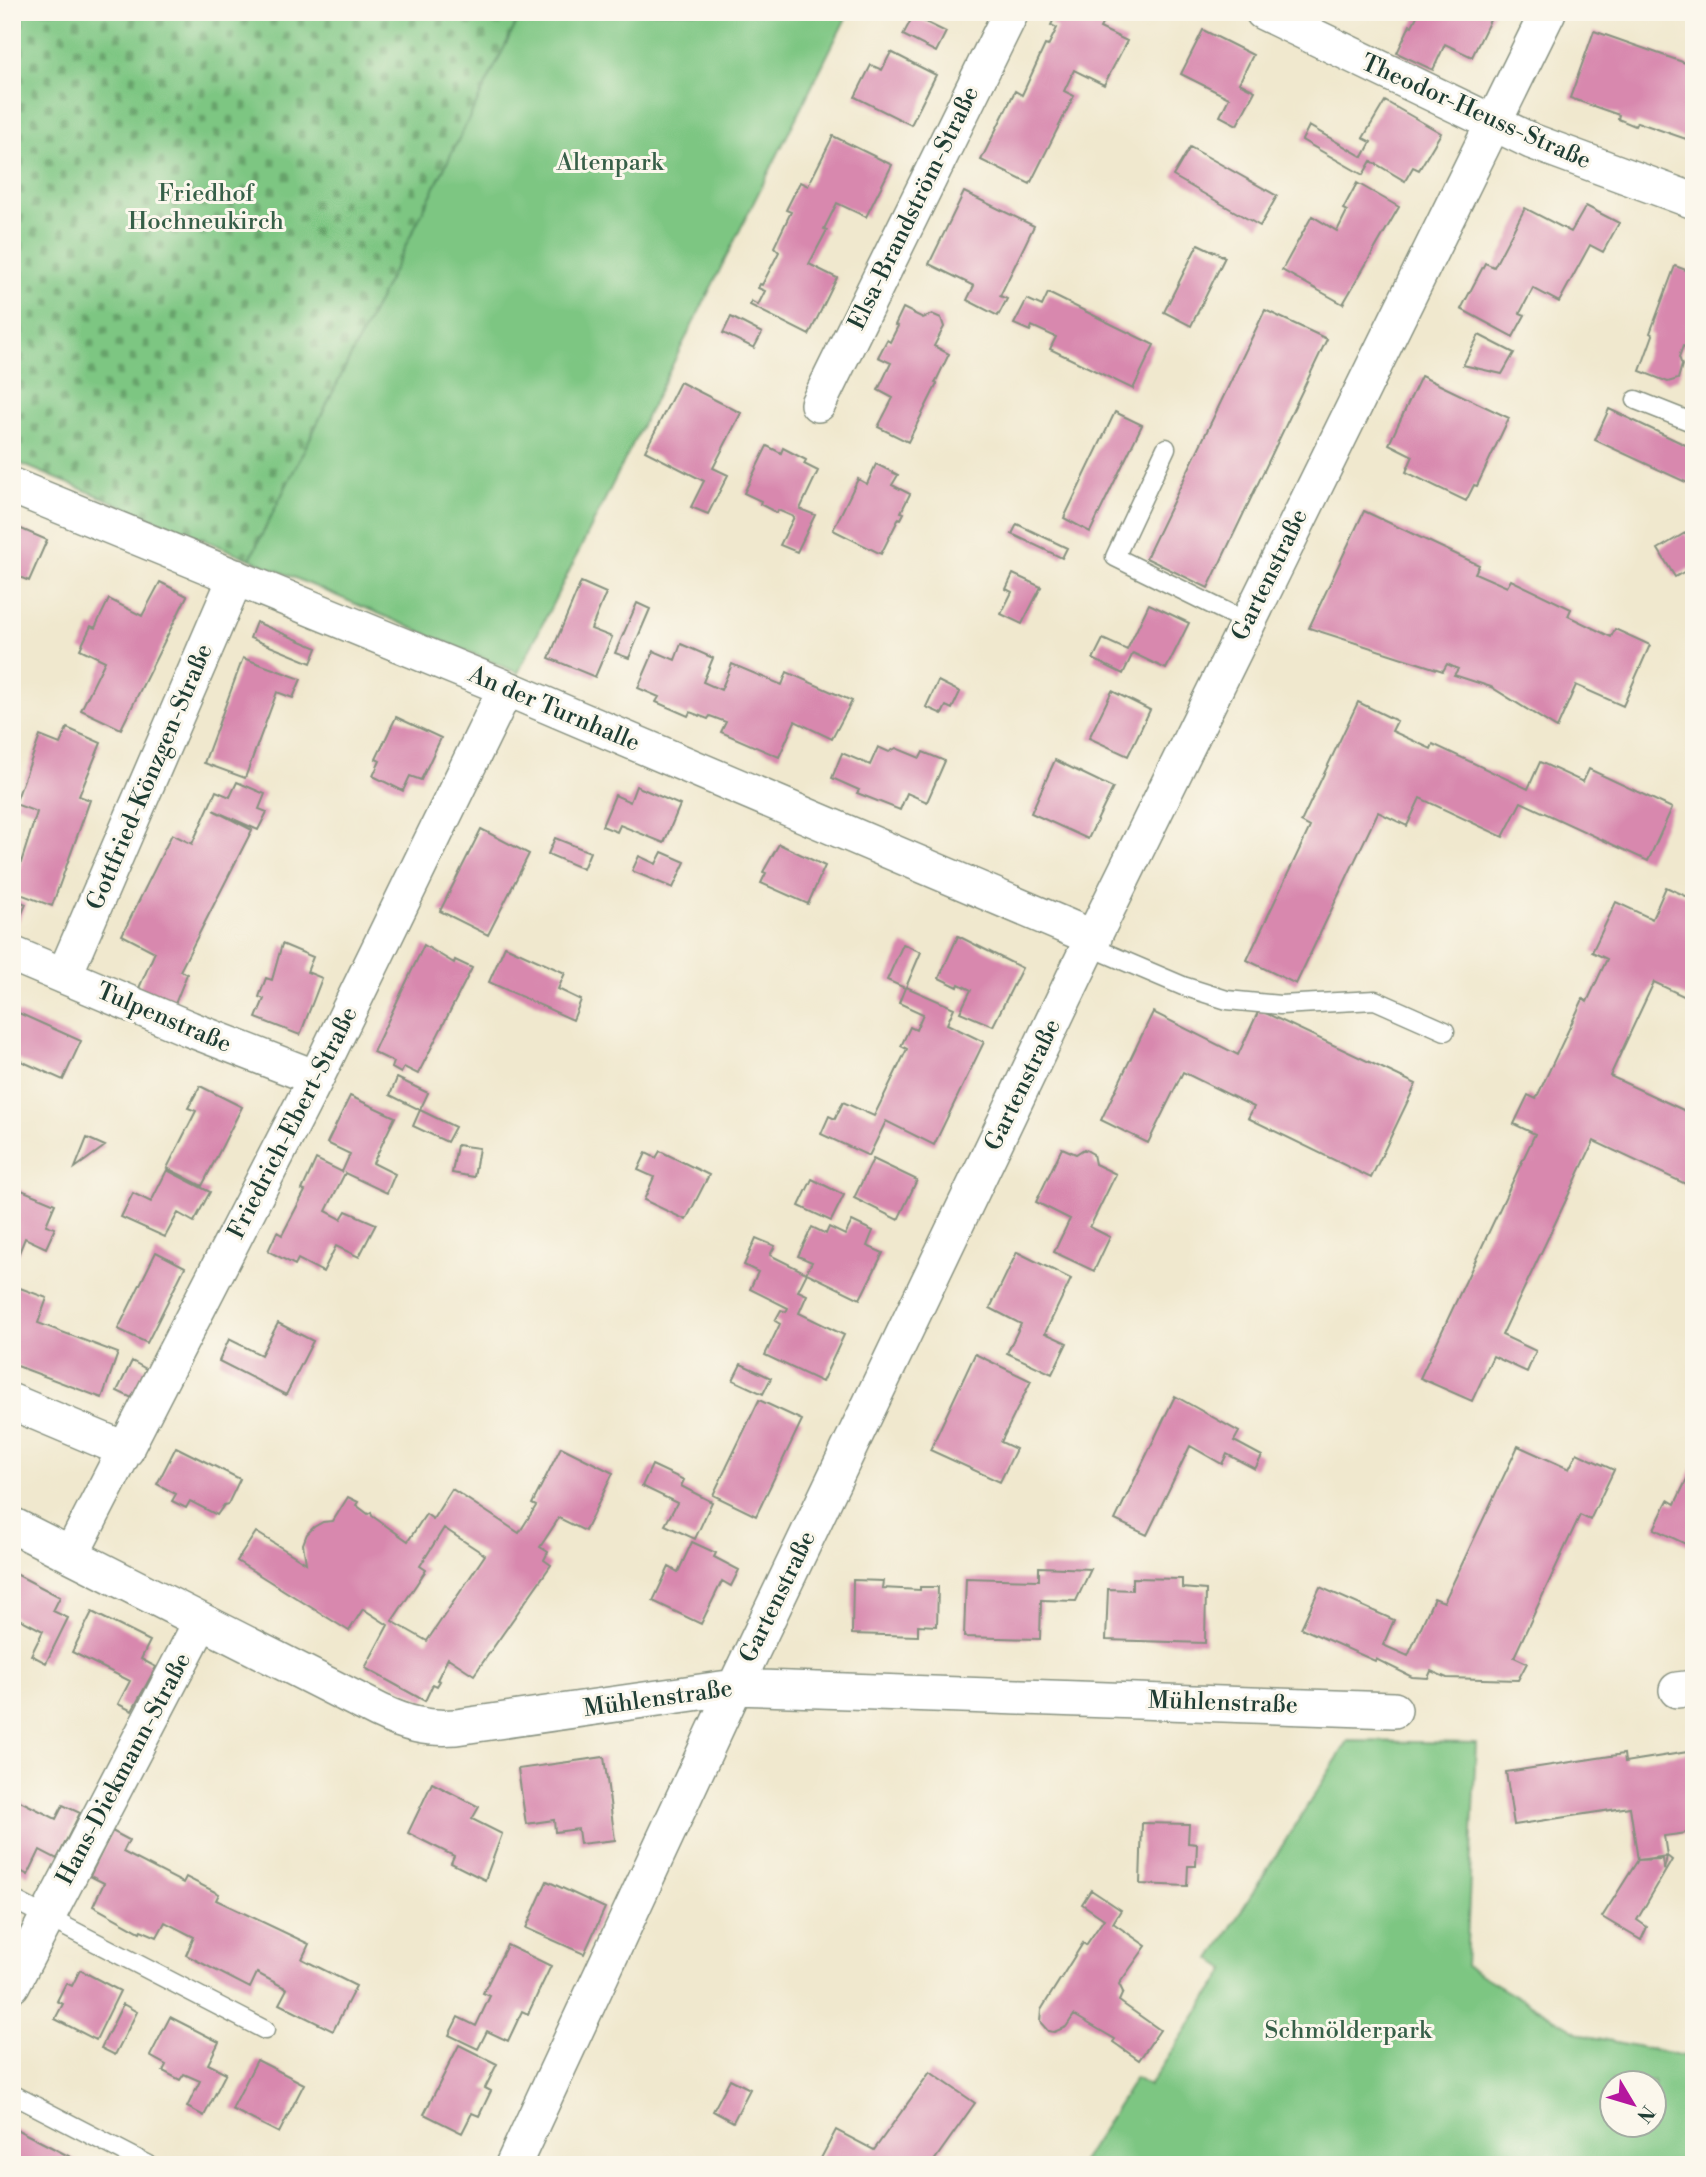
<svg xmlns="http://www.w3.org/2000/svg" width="1706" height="2177" viewBox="0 0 1706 2177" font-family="'Libre Bodoni',serif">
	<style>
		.cemetery { fill: url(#cemetery-stones); stroke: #4e825b; stroke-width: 2 }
		.park { fill: #7dc682; stroke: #4e825b; stroke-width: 2; fill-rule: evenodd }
		.building { fill: #d888ae; fill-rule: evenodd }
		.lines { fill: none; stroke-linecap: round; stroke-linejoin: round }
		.lane-casing { stroke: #889281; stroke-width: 21 }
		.street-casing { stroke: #889281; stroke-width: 38 }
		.lane { stroke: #fff; stroke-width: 18 }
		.street { stroke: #fff; stroke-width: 35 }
		.labels { text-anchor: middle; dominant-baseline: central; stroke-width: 6; stroke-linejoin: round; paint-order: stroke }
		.street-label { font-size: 24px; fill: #1f3d34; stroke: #fbf7ec }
		.park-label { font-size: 24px; fill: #365f48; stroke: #fbf7ec }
	</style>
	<defs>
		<pattern id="cemetery-stones" width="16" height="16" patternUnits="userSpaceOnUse" patternTransform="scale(1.75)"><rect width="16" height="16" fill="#7dc682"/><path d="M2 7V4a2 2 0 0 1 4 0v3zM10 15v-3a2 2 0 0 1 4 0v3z" fill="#66a26b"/></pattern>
	</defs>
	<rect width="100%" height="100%" fill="#fbf7ec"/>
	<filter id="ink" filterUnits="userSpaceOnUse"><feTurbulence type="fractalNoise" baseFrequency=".0143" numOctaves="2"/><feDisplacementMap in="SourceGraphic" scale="14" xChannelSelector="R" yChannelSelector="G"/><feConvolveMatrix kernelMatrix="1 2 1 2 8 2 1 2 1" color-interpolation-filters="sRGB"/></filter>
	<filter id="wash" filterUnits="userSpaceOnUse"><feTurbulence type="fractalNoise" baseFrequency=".00686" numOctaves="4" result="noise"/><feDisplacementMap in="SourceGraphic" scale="28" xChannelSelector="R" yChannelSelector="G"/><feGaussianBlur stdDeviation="1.57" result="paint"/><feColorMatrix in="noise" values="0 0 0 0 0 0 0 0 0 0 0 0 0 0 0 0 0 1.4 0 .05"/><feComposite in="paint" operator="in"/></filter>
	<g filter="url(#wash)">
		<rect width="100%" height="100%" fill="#f0e8ce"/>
		<path class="cemetery" d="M 12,12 L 522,12 L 250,559 L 12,460 Z"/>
		<path class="park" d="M 522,12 L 849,12 L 518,673 L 250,559 Z
			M 1348,1741 L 1476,1743 L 1466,1966 L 1583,2035 L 1694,2058 L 1694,2165 L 1080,2165 L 1135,2078 L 1149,2086 L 1226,1970 L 1211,1959 ZM 1612,2082 L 1654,2082 L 1654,2124 L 1612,2124 Z"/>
		<g id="blocks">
			<path class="building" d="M 1047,12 L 1108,12 L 1100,28 L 1127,41 L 1104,85 L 1074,70 L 1064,91 L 1074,96 L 1030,184 L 981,160 L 1015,91 L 1022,95 L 1045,45 L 1048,46 L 1057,28 L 1051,25 L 1053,21 L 1047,15 Z
				M 1419,12 L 1494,12 L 1472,57 L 1445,44 L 1433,70 L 1397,53 L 1410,25 L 1412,26 Z
				M 913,16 L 946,32 L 936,52 L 903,35 Z
				M 1203,30 L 1253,55 L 1239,83 L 1255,91 L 1237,125 L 1220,116 L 1229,98 L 1181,74 Z
				M 1594,31 L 1694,66 L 1694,116 L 1686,139 L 1637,122 L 1635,126 L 1618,119 L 1619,115 L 1570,98 Z
				M 891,52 L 936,75 L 911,125 L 855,97 L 871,65 L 882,70 Z
				M 1385,101 L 1441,133 L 1419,170 L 1413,167 L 1405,181 L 1371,161 L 1363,175 L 1302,140 L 1309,126 L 1363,157 L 1371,142 L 1363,138 Z
				M 833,136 L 892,165 L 866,217 L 837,203 L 824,229 L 827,230 L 809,264 L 837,278 L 809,335 L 750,305 L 751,301 L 758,305 L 765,291 L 758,288 L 760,284 L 762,285 L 779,252 L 774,247 L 791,212 L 786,210 L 800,182 L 808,186 Z
				M 1190,147 L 1277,196 L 1260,226 L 1173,176 Z
				M 1357,183 L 1399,207 L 1343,304 L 1282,270 L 1312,216 L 1337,231 L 1347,211 L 1343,209 Z
				M 964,192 L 1034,226 L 1000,296 L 1007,299 L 998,316 L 967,300 L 974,286 L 929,264 Z
				M 1586,206 L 1619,223 L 1603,252 L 1590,245 L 1559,302 L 1533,288 L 1520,313 L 1525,315 L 1513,337 L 1461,309 L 1485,263 L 1494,267 L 1525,208 L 1571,232 Z
				M 1198,244 L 1225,257 L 1191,326 L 1164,312 Z
				M 1675,266 L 1694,273 L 1694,351 L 1683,346 L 1679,357 L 1682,365 L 1678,379 L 1668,382 L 1640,371 L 1653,335 L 1650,333 Z
				M 1048,293 L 1154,345 L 1133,389 L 1050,349 L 1056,337 L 1032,326 L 1030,331 L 1014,324 L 1027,299 L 1042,306 Z
				M 903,308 L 923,318 L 932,314 L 941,318 L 944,327 L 934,346 L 949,354 L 935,383 L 937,384 L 908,442 L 878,427 L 893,398 L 878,390 L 891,363 L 878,357 L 887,340 L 890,342 L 898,326 L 895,325 Z
				M 1265,310 L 1327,339 L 1208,588 L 1146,558 Z
				M 731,317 L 762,333 L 754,348 L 723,333 Z
				M 1479,335 L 1514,353 L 1502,374 L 1463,365 Z
				M 1421,376 L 1509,418 L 1477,486 L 1474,485 L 1466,501 L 1406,472 L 1413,456 L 1389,444 Z
				M 680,382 L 741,413 L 713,468 L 728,475 L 708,514 L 691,507 L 704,481 L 645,451 Z
				M 1609,409 L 1694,449 L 1694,486 L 1595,440 Z
				M 1115,412 L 1142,425 L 1090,532 L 1064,518 Z
				M 767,446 L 781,453 L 783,448 L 806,460 L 804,464 L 818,471 L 800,509 L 815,515 L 797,552 L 780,545 L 794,517 L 778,510 L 777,513 L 760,504 L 761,501 L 744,493 Z
				M 876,464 L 898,475 L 892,485 L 910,494 L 901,512 L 904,513 L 901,519 L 899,518 L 881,554 L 833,530 L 858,479 L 867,484 Z
				M 1364,511 L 1479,565 L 1475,573 L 1507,587 L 1511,580 L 1571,609 L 1568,616 L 1611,637 L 1615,629 L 1650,645 L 1623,706 L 1576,685 L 1557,728 L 1491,687 L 1454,675 L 1458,669 L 1447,664 L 1443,671 L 1309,628 Z
				M 1017,524 L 1067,548 L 1062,558 L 1012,534 Z
				M 12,525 L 47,540 L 29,581 L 12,574 Z
				M 1685,533 L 1694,546 L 1694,566 L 1675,577 L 1658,549 Z
				M 1013,574 L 1041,587 L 1022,624 L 1001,614 L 1012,592 L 1006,589 Z
				M 160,582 L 187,596 L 121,729 L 81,710 L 105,661 L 80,649 L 91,626 L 95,628 L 109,599 L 142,616 Z
				M 581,582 L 606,593 L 591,629 L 612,637 L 595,677 L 549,658 Z
				M 637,603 L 650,609 L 629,658 L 615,653 Z
				M 1149,604 L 1189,623 L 1166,669 L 1133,653 L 1123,674 L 1093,659 L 1103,639 L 1127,650 Z
				M 256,622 L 317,648 L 311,663 L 250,638 Z
				M 681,644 L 713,658 L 703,682 L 721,690 L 732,664 L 782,685 L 787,672 L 852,701 L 832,739 L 795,721 L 779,757 L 721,732 L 726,722 L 710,716 L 708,719 L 690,712 L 688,716 L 656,702 L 659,697 L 638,688 L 654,651 L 675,660 Z
				M 243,658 L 301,679 L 293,698 L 277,692 L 245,778 L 204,763 Z
				M 938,681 L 960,692 L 952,709 L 946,706 L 942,714 L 926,707 Z
				M 1112,691 L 1150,710 L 1128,756 L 1089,738 Z
				M 1358,702 L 1397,721 L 1392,731 L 1431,749 L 1433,744 L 1528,789 L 1540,762 L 1583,782 L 1589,769 L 1672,808 L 1648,861 L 1521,802 L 1503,837 L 1420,798 L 1407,826 L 1378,812 L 1296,984 L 1247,960 L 1310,827 L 1301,822 Z
				M 396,717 L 441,738 L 421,780 L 410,776 L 403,791 L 373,776 L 380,761 L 376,759 Z
				M 67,728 L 101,743 L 79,796 L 90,800 L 52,906 L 12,891 L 37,812 L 15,804 L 40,736 L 60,744 Z
				M 878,747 L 889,752 L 896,748 L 920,758 L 923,752 L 945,761 L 927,802 L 907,793 L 900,810 L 857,793 L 859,790 L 832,778 L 842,753 L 870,765 Z
				M 1055,760 L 1113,788 L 1088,839 L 1031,813 Z
				M 237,782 L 265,794 L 259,809 L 267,812 L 258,830 L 213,810 L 252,830 L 180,971 L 187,974 L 175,1004 L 139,988 L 155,952 L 122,935 L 172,834 L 192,844 L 216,791 L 230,797 Z
				M 636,786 L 680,805 L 664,843 L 620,825 L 617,832 L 602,826 L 615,795 L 630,802 Z
				M 481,829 L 529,854 L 488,935 L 440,911 Z
				M 555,838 L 590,852 L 583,869 L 548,854 Z
				M 779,844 L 825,866 L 808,904 L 761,883 L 766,873 L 763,872 Z
				M 662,852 L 685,862 L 673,888 L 632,871 L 639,856 L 656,864 Z
				M 1666,887 L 1690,898 L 1694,891 L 1694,1001 L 1654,982 L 1610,1076 L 1694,1115 L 1694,1188 L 1594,1141 L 1502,1335 L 1536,1351 L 1527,1372 L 1493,1356 L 1472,1401 L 1420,1378 L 1535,1134 L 1514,1124 L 1528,1095 L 1536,1099 L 1583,999 L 1587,1002 L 1607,959 L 1592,952 L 1616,902 L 1652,919 Z
				M 12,898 L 26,904 L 12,937 Z
				M 958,936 L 1022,968 L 993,1026 L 960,1012 L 971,990 L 959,984 L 958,987 L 939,978 Z
				M 282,944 L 313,957 L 307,972 L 322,978 L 300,1035 L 256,1018 L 264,999 L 259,997 L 266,978 L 272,980 Z
				M 903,944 L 921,952 L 906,987 L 954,1008 L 947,1024 L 984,1042 L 934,1145 L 886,1121 L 869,1156 L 821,1134 L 829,1116 L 835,1119 L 843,1102 L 874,1116 L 907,1049 L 901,1046 L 910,1027 L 916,1030 L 923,1014 L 899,1003 L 905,988 L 887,980 Z
				M 424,945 L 454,963 L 455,960 L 472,968 L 418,1074 L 404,1067 L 401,1073 L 392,1068 L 394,1062 L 373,1052 Z
				M 505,946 L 565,973 L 558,989 L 581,1000 L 573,1020 L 489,982 Z
				M 12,1010 L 81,1041 L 63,1080 L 12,1057 Z
				M 1259,1010 L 1416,1084 L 1371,1178 L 1248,1118 L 1254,1107 L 1183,1072 L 1148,1143 L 1101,1120 L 1153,1012 L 1238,1055 Z
				M 397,1078 L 428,1093 L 420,1110 L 390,1095 Z
				M 200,1086 L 242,1107 L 202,1186 L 167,1168 L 196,1111 L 188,1108 Z
				M 350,1096 L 395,1117 L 373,1163 L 395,1174 L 387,1193 L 345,1173 L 326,1211 L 341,1219 L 346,1211 L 376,1224 L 359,1257 L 336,1246 L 323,1272 L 298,1259 L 295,1265 L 268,1251 L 277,1232 L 282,1235 L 305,1191 L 302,1190 L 316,1159 L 342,1172 L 350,1154 L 327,1143 Z
				M 420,1110 L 455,1127 L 447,1142 L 413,1126 Z
				M 87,1138 L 105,1146 L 75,1168 Z
				M 457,1145 L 479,1148 L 474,1177 L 452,1173 Z
				M 1062,1148 L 1076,1154 L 1084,1149 L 1093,1154 L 1095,1164 L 1116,1174 L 1090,1227 L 1110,1237 L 1094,1271 L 1054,1252 L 1070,1219 L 1036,1202 Z
				M 660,1151 L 709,1175 L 686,1220 L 644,1200 L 654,1177 L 638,1170 L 646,1153 L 656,1158 Z
				M 873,1159 L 917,1180 L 898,1220 L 854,1198 Z
				M 167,1170 L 210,1192 L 194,1222 L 178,1213 L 165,1237 L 121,1217 L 133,1193 L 151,1202 Z
				M 812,1179 L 844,1195 L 831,1221 L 799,1206 Z
				M 12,1186 L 55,1204 L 46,1225 L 55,1228 L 46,1248 L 25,1238 L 12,1270 L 12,1227 L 16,1218 L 12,1216 Z
				M 852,1221 L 873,1231 L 867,1246 L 883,1253 L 860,1299 L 807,1273 L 798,1291 L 807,1295 L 799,1313 L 844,1335 L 822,1382 L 765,1355 L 780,1324 L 775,1321 L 781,1310 L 786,1312 L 788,1308 L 750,1289 L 758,1272 L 744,1265 L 756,1238 L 775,1246 L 770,1255 L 806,1273 L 812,1262 L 798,1256 L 812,1227 L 826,1234 L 829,1227 L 845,1235 Z
				M 156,1252 L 185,1267 L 147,1343 L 118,1329 Z
				M 1017,1252 L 1071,1279 L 1045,1333 L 1067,1343 L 1052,1374 L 1007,1353 L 1021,1324 L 990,1308 Z
				M 12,1285 L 47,1298 L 38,1323 L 118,1353 L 102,1398 L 12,1364 Z
				M 278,1323 L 313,1341 L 286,1395 L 219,1361 L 229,1339 L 261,1355 Z
				M 975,1354 L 1031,1381 L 1001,1442 L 1016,1449 L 1000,1482 L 930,1450 Z
				M 132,1361 L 146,1369 L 132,1398 L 117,1391 Z
				M 741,1364 L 771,1378 L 763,1394 L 733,1380 Z
				M 1175,1396 L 1239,1432 L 1234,1441 L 1262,1456 L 1255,1469 L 1227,1454 L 1222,1464 L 1190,1446 L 1147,1535 L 1115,1520 Z
				M 759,1400 L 802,1420 L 756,1516 L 713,1495 Z
				M 1518,1446 L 1569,1469 L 1577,1453 L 1614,1470 L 1590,1520 L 1580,1515 L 1514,1657 L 1527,1663 L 1518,1680 L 1447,1678 L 1431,1671 L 1428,1678 L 1412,1677 L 1376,1659 L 1375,1661 L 1301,1628 L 1320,1587 L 1394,1620 L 1383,1645 L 1408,1656 L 1434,1598 L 1444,1602 Z
				M 176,1447 L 240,1479 L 228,1504 L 224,1505 L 217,1515 L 190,1501 L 186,1508 L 172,1501 L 176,1494 L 157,1484 Z
				M 561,1447 L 613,1473 L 585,1531 L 559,1518 L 540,1547 L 548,1552 L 544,1560 L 551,1565 L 474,1675 L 448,1658 L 437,1680 L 440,1681 L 437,1686 L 433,1684 L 425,1701 L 365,1668 L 388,1625 L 363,1609 L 349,1631 L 237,1561 L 256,1532 L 306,1563 L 303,1544 L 307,1534 L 314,1527 L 323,1522 L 333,1521 L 348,1497 L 358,1502 L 356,1505 L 368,1514 L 371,1512 L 372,1516 L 408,1541 L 426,1514 L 433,1519 L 452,1489 L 519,1533 L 536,1506 L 532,1504 ZM 444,1528 L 485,1555 L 427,1641 L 392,1621 L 426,1570 L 420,1566 Z
				M 1694,1464 L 1694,1548 L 1654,1529 L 1668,1500 L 1675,1504 Z
				M 652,1465 L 684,1480 L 681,1486 L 712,1502 L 695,1539 L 665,1525 L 677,1503 L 642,1486 Z
				M 692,1542 L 716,1553 L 714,1557 L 739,1570 L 731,1586 L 722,1581 L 701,1624 L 653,1601 L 669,1567 L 678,1572 Z
				M 1039,1567 L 1091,1569 L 1076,1601 L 1041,1600 L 1040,1639 L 964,1637 L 966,1578 L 1039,1580 Z
				M 12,1572 L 60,1597 L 53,1611 L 68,1618 L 46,1663 L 31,1655 L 43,1631 L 12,1615 Z
				M 1132,1578 L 1182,1579 L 1182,1588 L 1206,1590 L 1205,1643 L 1106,1640 L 1108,1589 L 1132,1590 Z
				M 853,1580 L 883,1581 L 882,1588 L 920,1590 L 920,1587 L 938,1587 L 937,1626 L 918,1625 L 918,1636 L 852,1634 Z
				M 92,1612 L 150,1641 L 141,1659 L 156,1667 L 132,1711 L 118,1704 L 130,1681 L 72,1652 Z
				M 1694,1751 L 1694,1832 L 1664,1836 L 1667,1856 L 1638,1860 L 1630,1807 L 1514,1825 L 1506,1772 L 1624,1754 L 1625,1762 Z
				M 604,1757 L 615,1840 L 580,1844 L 578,1829 L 555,1832 L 554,1820 L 526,1824 L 518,1769 Z
				M 432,1783 L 479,1807 L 472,1819 L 502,1834 L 485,1880 L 451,1863 L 454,1856 L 408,1833 Z
				M 12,1797 L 56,1819 L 63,1805 L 80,1813 L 57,1859 L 40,1850 L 28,1875 L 12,1866 Z
				M 1142,1823 L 1189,1824 L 1188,1843 L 1197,1844 L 1196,1866 L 1188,1866 L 1187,1886 L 1140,1884 Z
				M 112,1831 L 129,1840 L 123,1852 L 183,1883 L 186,1877 L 219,1894 L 216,1900 L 309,1944 L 302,1959 L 356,1986 L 333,2031 L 279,2004 L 287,1989 L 257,1973 L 250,1988 L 186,1955 L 194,1937 L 165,1922 L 157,1937 L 141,1930 L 140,1932 L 93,1906 L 104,1883 L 90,1876 Z
				M 1667,1856 L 1672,1860 L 1637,1920 L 1647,1927 L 1641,1940 L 1602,1917 L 1638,1860 L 1662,1859 L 1664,1870 Z
				M 547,1881 L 605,1908 L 584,1954 L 526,1928 Z
				M 1091,1890 L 1121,1910 L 1113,1923 L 1146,1946 L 1119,1984 L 1123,1992 L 1119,2001 L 1160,2030 L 1139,2060 L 1113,2042 L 1115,2039 L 1074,2015 L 1066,2027 L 1054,2032 L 1048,2031 L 1040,2022 L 1041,2010 L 1049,1997 L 1083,1943 L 1086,1945 L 1104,1919 L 1082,1904 Z
				M 507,1945 L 551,1966 L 528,2014 L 522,2011 L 508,2041 L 487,2031 L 478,2049 L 449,2035 L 458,2017 L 476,2026 L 490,1996 L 483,1993 Z
				M 80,1970 L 120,1991 L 96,2040 L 55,2019 L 63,2004 L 57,2001 L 66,1983 L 72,1986 Z
				M 123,2004 L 137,2012 L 115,2055 L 101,2048 Z
				M 170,2017 L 219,2042 L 208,2064 L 226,2073 L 204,2116 L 187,2107 L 200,2081 L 184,2074 L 180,2080 L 163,2071 L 166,2065 L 150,2056 Z
				M 459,2045 L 497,2064 L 485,2088 L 491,2091 L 479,2116 L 472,2113 L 462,2133 L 424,2114 Z
				M 257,2060 L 304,2084 L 279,2133 L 232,2109 Z
				M 930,2072 L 975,2103 L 931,2165 L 825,2165 L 819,2162 L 836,2130 L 874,2150 Z
				M 730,2079 L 750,2089 L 733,2122 L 713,2111 Z
				M 12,2127 L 51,2147 L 86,2165 L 12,2165 Z"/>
		</g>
	</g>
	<g filter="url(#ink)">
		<use href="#blocks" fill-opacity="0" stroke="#889281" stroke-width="2"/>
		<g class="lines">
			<defs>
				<path id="lane" d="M 1636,400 L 1694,423
					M 1166,448 L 1115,557 L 1247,622
					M 1089,946 L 1183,986 L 1227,1000 L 1280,1005 L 1375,1000 L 1445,1031
					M 12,1899 L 265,2030
					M 12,2094 L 149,2165"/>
				<path id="street" d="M 1263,12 L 1531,141 L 1694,201
					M 818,404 L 1011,12
					M 12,486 L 506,688 L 1094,938
					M 12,954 L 190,1029 L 316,1078
					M 64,976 L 236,577
					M 12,1402 L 126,1450
					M 12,1525 L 379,1711 C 406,1724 426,1729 456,1727 L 735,1687 L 1394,1710
					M 71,1555 L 316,1078 L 506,688
					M 1677,1690 L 1694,1688
					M 12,1985 L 201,1622
					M 513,2165 L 735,1687 L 1089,946 L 1548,12"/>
			</defs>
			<use href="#lane" class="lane-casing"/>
			<use href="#street" class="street-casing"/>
			<use href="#lane" class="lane"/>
			<use href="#street" class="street"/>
		</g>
	</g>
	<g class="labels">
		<g class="street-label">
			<text transform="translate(1476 112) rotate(24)">Theodor-Heuss-Straße</text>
			<text transform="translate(914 208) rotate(-64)">Elsa-Brandström-Straße</text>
			<text transform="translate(1270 575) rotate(-64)">Gartenstraße</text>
			<text transform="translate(554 709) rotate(23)">An der Turnhalle</text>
			<text transform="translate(150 777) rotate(-67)">Gottfried-Könzgen-Straße</text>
			<text transform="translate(164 1018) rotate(23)">Tulpenstraße</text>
			<text transform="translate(1023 1085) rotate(-64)">Gartenstraße</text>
			<text transform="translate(293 1123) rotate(-63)">Friedrich-Ebert-Straße</text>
			<text transform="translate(778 1597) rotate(-64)">Gartenstraße</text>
			<text transform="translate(658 1699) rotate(-8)">Mühlenstraße</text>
			<text transform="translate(1223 1703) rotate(2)">Mühlenstraße</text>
			<text transform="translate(124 1769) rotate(-62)">Hans-Diekmann-Straße</text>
		</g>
		<g class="park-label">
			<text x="610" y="163">Altenpark</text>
			<text x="206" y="194">Friedhof<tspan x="206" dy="28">Hochneukirch</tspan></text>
			<text x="1348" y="2031">Schmölderpark</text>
		</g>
	</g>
	<rect width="1706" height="2177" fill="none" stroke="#fbf7ec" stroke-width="42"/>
	<g transform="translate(1633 2104) rotate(128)"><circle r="33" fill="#fbf7ec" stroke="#a3ada2" stroke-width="2"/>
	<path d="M0-5L12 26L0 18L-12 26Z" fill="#b5179e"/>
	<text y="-10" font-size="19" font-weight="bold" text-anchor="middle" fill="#1f3d34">N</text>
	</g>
</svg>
